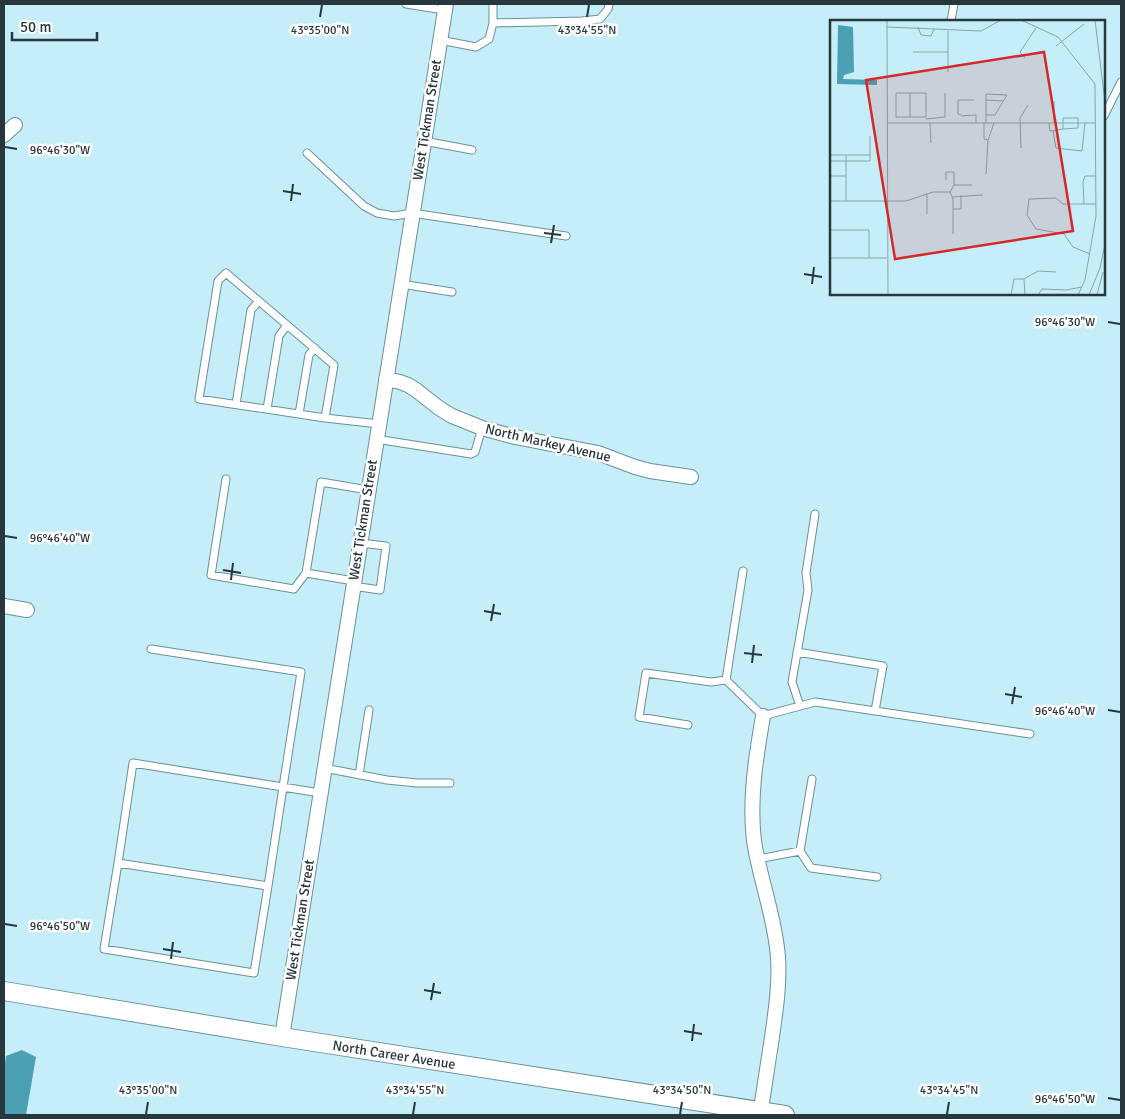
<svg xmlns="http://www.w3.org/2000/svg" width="1125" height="1119" viewBox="0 0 1125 1119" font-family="Signika,sans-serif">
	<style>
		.water { fill: #4ba0b3 }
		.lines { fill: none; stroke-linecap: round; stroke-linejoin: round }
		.service-casing { stroke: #6b9099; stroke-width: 9 }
		.minor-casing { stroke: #6b9099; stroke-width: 16 }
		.tertiary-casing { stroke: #6b9099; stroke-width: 20 }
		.service { stroke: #fff; stroke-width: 7 }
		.minor { stroke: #fff; stroke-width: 14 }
		.tertiary { stroke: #fff; stroke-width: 18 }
		.ticks { fill: none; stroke: #27373b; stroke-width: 2 }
		.labels { text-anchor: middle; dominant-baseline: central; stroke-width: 5; stroke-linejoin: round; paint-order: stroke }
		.street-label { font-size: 14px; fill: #27373b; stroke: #fff }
		.inset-road { fill: none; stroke: #86a5ac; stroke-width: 1 }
		.view { fill: #d62828; fill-opacity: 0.15; stroke: #d62828; stroke-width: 2.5 }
		.inset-edge { fill: none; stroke: #27373b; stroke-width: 2.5 }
		.ticks-label { font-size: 12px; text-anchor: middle; fill: #27373b; stroke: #fff; stroke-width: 5; stroke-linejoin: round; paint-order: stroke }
	</style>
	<rect width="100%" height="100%" fill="#c6eef8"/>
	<path class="water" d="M 22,1050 L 36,1057 L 26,1115 L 4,1115 L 4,1071 L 6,1056 Z"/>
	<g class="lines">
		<defs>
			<path id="service" d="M 406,4 L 444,10
				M 951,21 L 954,4
				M 493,23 L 582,21 L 600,19 L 608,9 L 609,4
				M 440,40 L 476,47 L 489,39 L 493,23 L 493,4
				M 1104,116 L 1121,82
				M 424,141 L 472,150
				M 307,153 L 364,206 L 377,213 L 394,216 L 412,213 L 566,236
				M 401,284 L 452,292
				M 236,404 L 251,310 L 259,301
				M 267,409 L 279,336 L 287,325
				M 299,414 L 309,355 L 315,348
				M 325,418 L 334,365 L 226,273 L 218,281 L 199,399 L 325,418 L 379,424
				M 376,439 L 471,454 L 475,452 L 482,428
				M 226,479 L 211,575 L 294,589 L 306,573
				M 743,571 L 726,680 L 763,716 L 815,702 L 1030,734
				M 354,581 L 306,573 L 321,482 L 368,490
				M 353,586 L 380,590 L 386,546 L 360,543
				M 151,649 L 301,672 L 283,787 L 320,793
				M 797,652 L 883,666 L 875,711
				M 800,706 L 792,682 L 808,590 L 806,573 L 815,514
				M 688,725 L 639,717 L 646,673 L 711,682 L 726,680
				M 324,768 L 387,780 L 417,783 L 450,783
				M 359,775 L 369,710
				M 800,851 L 812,779
				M 758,859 L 800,851 L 811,868 L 877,877
				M 118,863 L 104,949 L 254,973 L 268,886 L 118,863 L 133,763 L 283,787 L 268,886"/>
			<path id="minor" d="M 4,135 L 15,125
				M 386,379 L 400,382 L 408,385 L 416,390 L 439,408 L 452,416 L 482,428 L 515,437 L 598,453 L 635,467 L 650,471 L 691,477
				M 4,606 L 27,610
				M 282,1037 L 446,4
				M 760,1115 C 764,1091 767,1068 771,1044 C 775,1015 780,986 778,957 C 775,917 760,880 754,841 C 749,799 756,757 763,716"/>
			<path id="tertiary" d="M 4,991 L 282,1037 L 785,1115"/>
		</defs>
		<use href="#service" class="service-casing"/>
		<use href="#minor" class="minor-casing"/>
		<use href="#tertiary" class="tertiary-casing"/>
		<use href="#service" class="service"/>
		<use href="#minor" class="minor"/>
		<use href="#tertiary" class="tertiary"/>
	</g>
	<path class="ticks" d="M 320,17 L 322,5M 587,17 L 589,5M 5,147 L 17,149M 283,191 L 301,194M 291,201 L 293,184M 544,233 L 561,235M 551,243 L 554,225M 804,274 L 822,277M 812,284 L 814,267M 1108,322 L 1120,324M 5,536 L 17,538M 223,570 L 241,573M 231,580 L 233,563M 484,611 L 501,614M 491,621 L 494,604M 744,653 L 762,655M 752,663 L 754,645M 1005,694 L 1022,697M 1012,704 L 1015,687M 1108,710 L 1120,712M 5,924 L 17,926M 163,949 L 181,952M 171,959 L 173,942M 424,990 L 441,993M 431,1000 L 434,983M 684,1031 L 702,1034M 692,1041 L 694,1024M 1108,1098 L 1120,1100M 146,1114 L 148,1102M 413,1114 L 415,1102M 680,1114 L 682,1102M 947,1114 L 949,1102"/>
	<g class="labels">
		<g class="street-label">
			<text transform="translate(427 120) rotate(-81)">West Tickman Street</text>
			<text transform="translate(548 443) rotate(13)">North Markey Avenue</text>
			<text transform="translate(363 520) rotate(-81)">West Tickman Street</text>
			<text transform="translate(300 920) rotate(-81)">West Tickman Street</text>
			<text transform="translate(394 1055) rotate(9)">North Career Avenue</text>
		</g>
	</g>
	<g transform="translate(830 20)">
		<rect width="275" height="275" fill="#c6eef8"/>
		<path d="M 8,5 L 23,7 L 24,52 L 14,55 L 13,59 L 47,60 L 47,65 L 7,64 Z" fill="#4ba0b3"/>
		<path class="inset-road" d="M 57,0 L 58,275M 191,0 L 228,17 L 265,64 L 266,196 L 255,260 L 248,275M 265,0 L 275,82M 275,0 L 275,21M 57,7 L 151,11 L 171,0M 88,7 L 91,15 L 101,16 L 104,9M 226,26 L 254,4M 83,32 L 118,32M 195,38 L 190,32 L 206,8M 118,52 L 118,11M 80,73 L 66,73 L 66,97 L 80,97 L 80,73 L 96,73 L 96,97 L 80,97M 156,80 L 173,81M 131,95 L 128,94 L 128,80 L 144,80M 156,95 L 165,95 L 177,75 L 156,74 L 156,103M 131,96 L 146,95 L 146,103M 96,99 L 115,97 L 115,73M 57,103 L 266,103M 100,103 L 101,123M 154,103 L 154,119 L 158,120M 219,103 L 220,111 L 228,110 L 233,109 L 233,98 L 248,98 L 248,108 L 233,109M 224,103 L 224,81M 223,111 L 226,128 L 252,131 L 255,103M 191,128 L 190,98 L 198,85M 0,135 L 16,135M 0,141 L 40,141 L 40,135M 156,154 L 158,120 L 164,103M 0,156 L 16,156M 266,156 L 255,156 L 253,162 L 254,184 L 266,184M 116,160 L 116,152 L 124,152 L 124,165M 120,172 L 123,179 L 123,214M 120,172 L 124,165 L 142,165M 97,174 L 97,194M 122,177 L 153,175M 0,181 L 76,181 L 103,172 L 120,172M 16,181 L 16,135 L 40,135 L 40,116M 254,184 L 233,184 L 226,178 L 199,179 L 197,195 L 206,209 L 234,214 L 243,227 L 260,234M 123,189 L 131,189 L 131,175M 0,210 L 39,210 L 39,237M 0,238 L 57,238M 194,259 L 195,275M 181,275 L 184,259 L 194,259 L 208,251 L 226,252M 208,275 L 212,269 L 236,270 L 252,267M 259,275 L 270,248 L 275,224M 267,275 L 273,252"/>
		<path class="view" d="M 214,32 L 243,211 L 65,239 L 36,60 Z"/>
		<rect width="275" height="275" class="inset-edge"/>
	</g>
	<g class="ticks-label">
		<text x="320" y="34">43°35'00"N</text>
		<text x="587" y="34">43°34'55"N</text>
		<text x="60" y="154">96°46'30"W</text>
		<text x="1065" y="326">96°46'30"W</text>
		<text x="60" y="542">96°46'40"W</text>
		<text x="1065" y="715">96°46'40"W</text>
		<text x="60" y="930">96°46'50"W</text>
		<text x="148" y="1094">43°35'00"N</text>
		<text x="415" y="1094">43°34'55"N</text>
		<text x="682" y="1094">43°34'50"N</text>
		<text x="949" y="1094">43°34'45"N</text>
		<text x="1065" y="1103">96°46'50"W</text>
	</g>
	<rect width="1125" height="1119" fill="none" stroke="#27373b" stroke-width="10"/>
	<path d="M12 32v8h85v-8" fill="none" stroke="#27373b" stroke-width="2.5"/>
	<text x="20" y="32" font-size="15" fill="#27373b" stroke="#ffffff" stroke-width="4" paint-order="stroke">50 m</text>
</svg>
